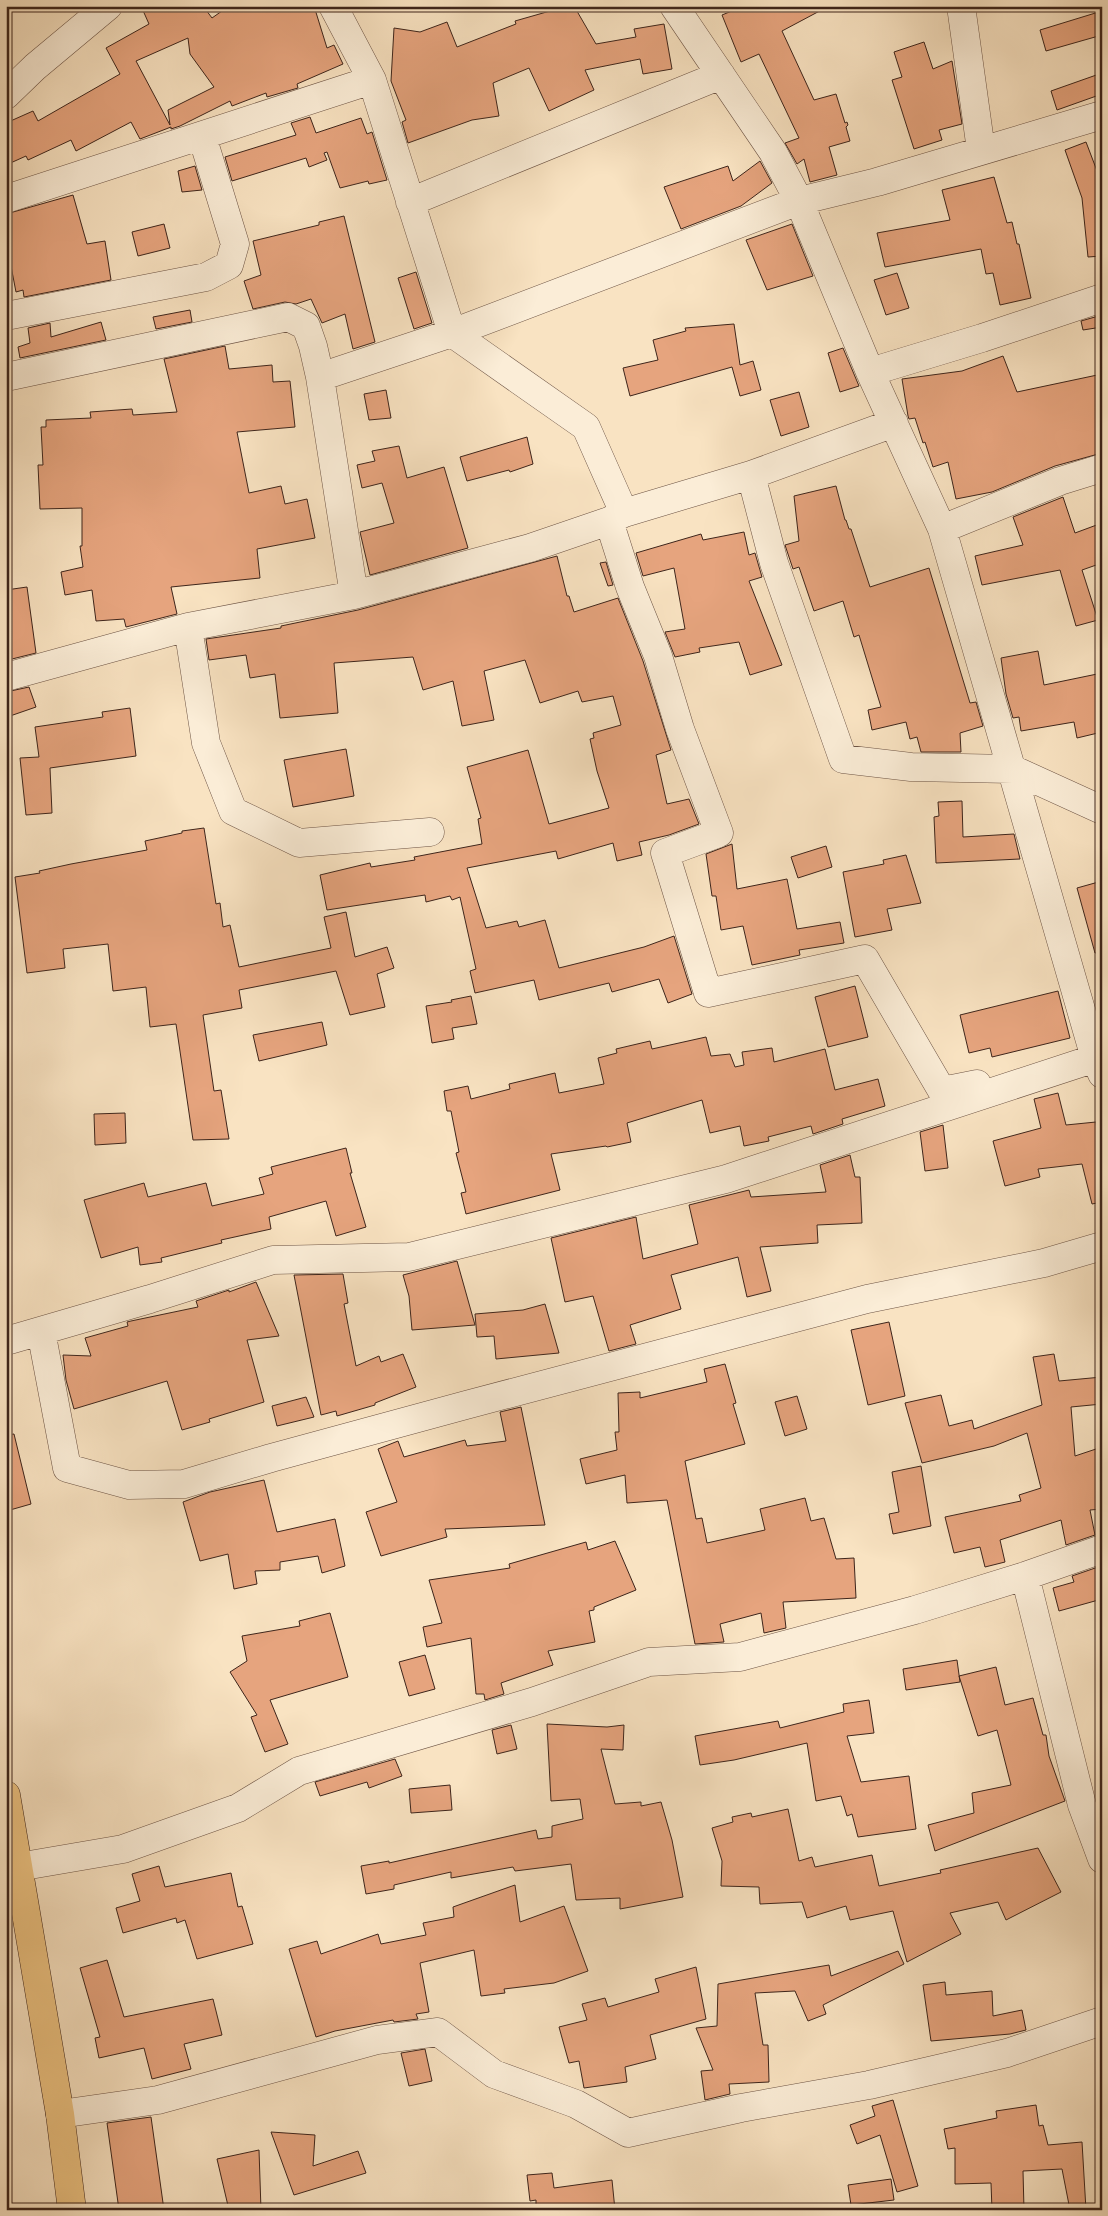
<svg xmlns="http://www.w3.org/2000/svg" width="1108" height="2216" viewBox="0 0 1108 2216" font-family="Alegreya,serif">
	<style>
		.building { fill: #e6a47e; stroke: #3e251b; fill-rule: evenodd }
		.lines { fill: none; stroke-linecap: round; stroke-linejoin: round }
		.minor-casing { stroke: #6d5445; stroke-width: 29 }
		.major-casing { stroke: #3e251b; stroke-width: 29 }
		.minor { stroke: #fbedd7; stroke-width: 28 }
		.major { stroke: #ecc281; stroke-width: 28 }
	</style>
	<rect width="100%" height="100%" fill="#f9e3c2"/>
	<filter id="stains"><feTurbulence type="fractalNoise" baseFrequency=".004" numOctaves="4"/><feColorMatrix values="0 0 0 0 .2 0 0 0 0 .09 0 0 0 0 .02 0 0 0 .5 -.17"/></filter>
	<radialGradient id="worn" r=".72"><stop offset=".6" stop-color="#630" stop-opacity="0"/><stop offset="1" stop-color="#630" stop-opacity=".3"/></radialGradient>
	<path class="building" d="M 141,6 L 203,6 L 212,18 L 229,6 L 314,6 L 327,48 L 334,45 L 343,64 L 297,84 L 298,88 L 267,97 L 266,93 L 232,106 L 230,101 L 180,126 L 171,129 L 171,127 L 140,139 L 131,122 L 76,151 L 71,140 L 28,160 L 26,156 L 6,165 L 6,123 L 33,111 L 38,121 L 120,74 L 106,48 L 149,24 ZM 188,38 L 190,54 L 214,87 L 168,110 L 170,125 L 136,61 Z
		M 559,6 L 574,6 L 596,44 L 636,37 L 634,29 L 664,24 L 672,69 L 643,74 L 640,59 L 585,70 L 594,90 L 549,111 L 529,68 L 493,83 L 499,116 L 472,120 L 408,143 L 402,122 L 406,120 L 391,81 L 394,28 L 420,32 L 447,22 L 457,47 L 516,24 L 515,21 L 550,11 Z
		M 744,6 L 829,6 L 782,31 L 814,100 L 836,94 L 845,123 L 847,122 L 848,125 L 846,127 L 850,141 L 829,147 L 837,175 L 810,182 L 804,159 L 797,164 L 785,143 L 799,138 L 759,54 L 741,62 L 722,15 Z
		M 1102,11 L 1102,35 L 1046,51 L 1040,30 Z
		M 924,42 L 933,69 L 952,61 L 962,124 L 939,130 L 942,140 L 914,149 L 892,80 L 902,77 L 894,52 Z
		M 1102,73 L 1102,94 L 1057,110 L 1051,91 Z
		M 310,117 L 316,133 L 361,118 L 367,134 L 372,132 L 387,180 L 369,184 L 368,181 L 340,188 L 327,152 L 324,153 L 327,160 L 309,167 L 306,158 L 232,181 L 225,157 L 296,135 L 291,123 Z
		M 1086,142 L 1102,184 L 1102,256 L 1088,257 L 1082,198 L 1065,150 Z
		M 760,161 L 772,183 L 741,206 L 681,229 L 664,187 L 728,166 L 733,181 Z
		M 195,166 L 202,190 L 182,192 L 178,171 Z
		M 994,177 L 1007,223 L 1012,222 L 1017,244 L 1019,244 L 1031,298 L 1000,305 L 993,273 L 986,274 L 981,249 L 885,267 L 877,233 L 950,220 L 942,190 Z
		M 73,195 L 87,244 L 105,241 L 111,280 L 24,297 L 23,290 L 16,292 L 10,261 L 6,262 L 6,214 Z
		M 344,216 L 375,342 L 353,349 L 345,314 L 322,323 L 311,299 L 296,304 L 285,302 L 253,309 L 244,281 L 261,275 L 253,241 L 319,225 L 319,222 Z
		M 164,224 L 170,248 L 138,256 L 132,232 Z
		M 792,224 L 813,276 L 767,290 L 746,240 Z
		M 416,272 L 432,323 L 414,329 L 398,278 Z
		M 897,273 L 909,308 L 886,315 L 874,280 Z
		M 190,310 L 192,322 L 156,329 L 153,317 Z
		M 1102,315 L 1102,327 L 1083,330 L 1081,321 Z
		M 101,322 L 106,340 L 20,358 L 18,347 L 30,343 L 28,328 L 50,323 L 51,337 Z
		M 734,324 L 740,365 L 753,361 L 761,390 L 740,396 L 732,367 L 630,396 L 623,368 L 658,360 L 653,340 L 686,331 L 685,328 Z
		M 225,346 L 229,369 L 272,365 L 273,382 L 290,381 L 295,427 L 237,432 L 249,493 L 281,486 L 285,504 L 307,499 L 315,538 L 257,549 L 260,578 L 171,587 L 177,614 L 126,627 L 124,619 L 96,621 L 92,590 L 65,595 L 61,572 L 83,567 L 80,546 L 82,546 L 82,508 L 40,509 L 38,465 L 43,465 L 41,427 L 46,427 L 46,420 L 91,418 L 90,412 L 132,409 L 133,415 L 177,412 L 164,359 Z
		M 843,348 L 859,386 L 840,392 L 828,353 Z
		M 1003,356 L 1017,392 L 1102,374 L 1102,453 L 1055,466 L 992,492 L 956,499 L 948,462 L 933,467 L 925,442 L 923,443 L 915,418 L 909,419 L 908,416 L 902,379 L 962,371 Z
		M 386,390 L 391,418 L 369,420 L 364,394 Z
		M 799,392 L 809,427 L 781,436 L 770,400 Z
		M 527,437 L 533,464 L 510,472 L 509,470 L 467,481 L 460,457 Z
		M 399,446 L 407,478 L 444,467 L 468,548 L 370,575 L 360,532 L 394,523 L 382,483 L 362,488 L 357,465 L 375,461 L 372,451 Z
		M 836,486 L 845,520 L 846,520 L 849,529 L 851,529 L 870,587 L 929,568 L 970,703 L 976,702 L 983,726 L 960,733 L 961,752 L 921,752 L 917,737 L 910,739 L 906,722 L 872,730 L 868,710 L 881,707 L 859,635 L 854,637 L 843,601 L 814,611 L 799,567 L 793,569 L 785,545 L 799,541 L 794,496 Z
		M 1063,497 L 1075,533 L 1102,523 L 1102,563 L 1082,570 L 1098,620 L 1076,626 L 1060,570 L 982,585 L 975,556 L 1023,545 L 1013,517 Z
		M 744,532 L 749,555 L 755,553 L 762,577 L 749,581 L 782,665 L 750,675 L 739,642 L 699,648 L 700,652 L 675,657 L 665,632 L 685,629 L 674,568 L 643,576 L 636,553 L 701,534 L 703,540 Z
		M 557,556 L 567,596 L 569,596 L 574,612 L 618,598 L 643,661 L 671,750 L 656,755 L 667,804 L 689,799 L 699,824 L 669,835 L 639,842 L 642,855 L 617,861 L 613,843 L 558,859 L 556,851 L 467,868 L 486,928 L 517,921 L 519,927 L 545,920 L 559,968 L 644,947 L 674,936 L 692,994 L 668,1003 L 659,979 L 612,992 L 609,983 L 539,1000 L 534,980 L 475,993 L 470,971 L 476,969 L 460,897 L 452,900 L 450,896 L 426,902 L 425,895 L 327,910 L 320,875 L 370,863 L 371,867 L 415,860 L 414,857 L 482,844 L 478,819 L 481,818 L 467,767 L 528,750 L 549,824 L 609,808 L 597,771 L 590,739 L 594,738 L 593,733 L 621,725 L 613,696 L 582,702 L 578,691 L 540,703 L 525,660 L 484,671 L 494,720 L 462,726 L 453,681 L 423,690 L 413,657 L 334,663 L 338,713 L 280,718 L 275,674 L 250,678 L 246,655 L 209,660 L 206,639 L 281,628 L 281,626 L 358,610 Z
		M 606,562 L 613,585 L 608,586 L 600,563 Z
		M 27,587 L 36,653 L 8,660 L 6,644 L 6,590 Z
		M 1038,651 L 1044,685 L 1102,673 L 1102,732 L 1077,738 L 1074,722 L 1021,731 L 1019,717 L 1013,718 L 1006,694 L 1001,658 Z
		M 29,687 L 36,707 L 10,716 L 6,704 L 6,692 Z
		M 130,708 L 136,756 L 50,768 L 52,813 L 26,815 L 20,758 L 39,757 L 35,727 L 103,717 L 102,712 Z
		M 346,749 L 354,796 L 293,807 L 284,760 Z
		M 962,801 L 963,837 L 1014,834 L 1020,859 L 936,863 L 934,817 L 939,816 L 938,802 Z
		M 204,828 L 216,904 L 220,903 L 223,927 L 230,925 L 239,967 L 331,948 L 324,917 L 346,912 L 355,957 L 387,947 L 394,968 L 377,974 L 385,1007 L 350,1015 L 336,971 L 239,990 L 242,1008 L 203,1015 L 214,1091 L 221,1090 L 229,1139 L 193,1140 L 176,1024 L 150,1027 L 146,987 L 113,991 L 108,944 L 63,949 L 65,968 L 27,973 L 15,877 L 40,873 L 39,871 L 71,864 L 147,850 L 145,841 L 182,833 L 182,831 Z
		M 732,844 L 737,889 L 787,879 L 797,929 L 840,922 L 844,943 L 799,950 L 800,955 L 752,965 L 743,926 L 721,930 L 716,896 L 712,896 L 706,854 Z
		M 826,846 L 832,867 L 798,878 L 791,857 Z
		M 906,855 L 921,903 L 887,909 L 892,930 L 855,937 L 843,872 L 884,864 L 883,860 Z
		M 1102,881 L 1102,952 L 1095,953 L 1077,888 Z
		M 855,986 L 868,1037 L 828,1047 L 815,997 Z
		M 1058,991 L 1070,1038 L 992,1057 L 990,1048 L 969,1053 L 960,1015 Z
		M 471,996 L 477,1024 L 452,1028 L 454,1039 L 432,1043 L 426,1006 L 452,1002 L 451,1000 Z
		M 322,1022 L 327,1045 L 259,1061 L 253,1035 Z
		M 706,1037 L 711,1056 L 730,1054 L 735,1067 L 744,1065 L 742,1052 L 772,1048 L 774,1062 L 825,1049 L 835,1090 L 878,1079 L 885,1106 L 842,1119 L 843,1124 L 813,1134 L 811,1126 L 768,1137 L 769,1141 L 744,1146 L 740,1126 L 710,1133 L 702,1100 L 627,1123 L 631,1142 L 607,1147 L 606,1146 L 551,1154 L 560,1190 L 466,1214 L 461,1193 L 466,1192 L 456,1153 L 459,1152 L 451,1111 L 447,1111 L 444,1091 L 468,1086 L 471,1099 L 510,1089 L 509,1084 L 555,1073 L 559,1093 L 604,1084 L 598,1058 L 617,1053 L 616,1049 L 650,1041 L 652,1049 Z
		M 1058,1093 L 1066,1125 L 1096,1122 L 1102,1173 L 1102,1202 L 1092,1204 L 1082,1164 L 1038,1169 L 1040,1177 L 1005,1186 L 993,1141 L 1041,1128 L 1034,1099 Z
		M 125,1113 L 126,1143 L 95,1145 L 94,1114 Z
		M 943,1125 L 948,1168 L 925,1171 L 920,1132 Z
		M 346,1148 L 352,1173 L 350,1173 L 366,1227 L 336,1236 L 326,1201 L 269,1217 L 271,1229 L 221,1240 L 222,1243 L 161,1258 L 162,1262 L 140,1265 L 138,1247 L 101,1258 L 84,1200 L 144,1183 L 148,1197 L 206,1183 L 212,1206 L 264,1194 L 259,1178 L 273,1174 L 271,1167 Z
		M 850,1155 L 855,1177 L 860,1177 L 862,1223 L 817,1225 L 818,1243 L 760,1247 L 771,1291 L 747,1297 L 738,1257 L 671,1275 L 681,1309 L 630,1325 L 636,1344 L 609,1351 L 593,1296 L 565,1302 L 551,1238 L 636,1217 L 643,1259 L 698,1244 L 689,1205 L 749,1190 L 751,1197 L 826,1192 L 820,1165 Z
		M 457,1261 L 475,1325 L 412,1330 L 409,1296 L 403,1275 Z
		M 343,1274 L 348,1303 L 344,1304 L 356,1366 L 379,1356 L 381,1362 L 403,1354 L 416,1387 L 375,1403 L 375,1405 L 337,1416 L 336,1411 L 321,1415 L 294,1275 Z
		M 256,1282 L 279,1336 L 247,1340 L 264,1402 L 209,1419 L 210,1422 L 182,1430 L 167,1381 L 74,1409 L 66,1380 L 63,1355 L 91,1356 L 85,1338 L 128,1326 L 127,1322 L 131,1321 L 198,1307 L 196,1301 L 229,1290 L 229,1292 Z
		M 545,1304 L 559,1353 L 496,1359 L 494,1336 L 477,1337 L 475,1314 L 523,1310 Z
		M 889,1322 L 905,1396 L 868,1405 L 851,1330 Z
		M 1054,1354 L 1059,1381 L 1102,1377 L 1102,1404 L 1071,1407 L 1075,1456 L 1102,1447 L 1102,1509 L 1090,1510 L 1095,1535 L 1066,1545 L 1061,1520 L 1000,1540 L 1005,1562 L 985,1567 L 980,1547 L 954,1553 L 945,1517 L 1021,1501 L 1019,1495 L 1041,1488 L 1027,1433 L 994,1446 L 922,1463 L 905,1403 L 941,1395 L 949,1426 L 972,1420 L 974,1429 L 1042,1405 L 1033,1357 Z
		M 725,1364 L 736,1403 L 733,1404 L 745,1444 L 685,1461 L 696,1519 L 702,1518 L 707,1543 L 765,1530 L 760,1509 L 805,1498 L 811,1521 L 824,1518 L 836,1559 L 854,1558 L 856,1598 L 783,1602 L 786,1628 L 764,1633 L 761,1613 L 720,1624 L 724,1642 L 695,1644 L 667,1500 L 627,1503 L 625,1475 L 586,1484 L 580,1459 L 617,1450 L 615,1432 L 619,1432 L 618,1393 L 640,1392 L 640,1398 L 707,1382 L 704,1369 Z
		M 797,1396 L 807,1429 L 785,1436 L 775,1402 Z
		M 306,1397 L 314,1417 L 277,1426 L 272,1406 Z
		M 521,1407 L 545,1525 L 445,1529 L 447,1537 L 381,1556 L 366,1512 L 397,1502 L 378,1449 L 398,1441 L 404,1457 L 465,1440 L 467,1446 L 506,1441 L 500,1412 Z
		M 14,1434 L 31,1504 L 10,1510 L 6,1496 L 6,1435 Z
		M 921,1466 L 931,1526 L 893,1534 L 889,1514 L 899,1512 L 892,1472 Z
		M 264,1480 L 277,1532 L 335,1519 L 345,1566 L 322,1573 L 318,1556 L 280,1562 L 280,1570 L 255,1571 L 257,1584 L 234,1589 L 228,1554 L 200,1561 L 183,1502 L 210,1492 Z
		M 615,1541 L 636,1590 L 594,1607 L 594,1610 L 589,1611 L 595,1642 L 548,1651 L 553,1665 L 501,1683 L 504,1694 L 485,1700 L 484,1694 L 476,1694 L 471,1638 L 427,1647 L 423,1627 L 442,1623 L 429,1580 L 510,1568 L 509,1564 L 586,1542 L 588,1550 Z
		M 1101,1566 L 1102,1599 L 1059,1611 L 1053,1588 L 1074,1582 L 1072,1576 Z
		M 330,1613 L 348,1677 L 270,1700 L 288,1744 L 265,1752 L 251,1717 L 257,1715 L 230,1672 L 247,1661 L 242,1636 L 300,1626 L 299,1621 Z
		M 425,1655 L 435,1689 L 409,1696 L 399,1662 Z
		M 957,1660 L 960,1682 L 906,1690 L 903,1669 Z
		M 996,1667 L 1005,1705 L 1033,1698 L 1043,1735 L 1046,1735 L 1049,1756 L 1065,1801 L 935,1851 L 928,1825 L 974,1813 L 972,1793 L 1011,1785 L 997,1730 L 978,1736 L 959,1676 Z
		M 869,1700 L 874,1733 L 847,1736 L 861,1782 L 909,1776 L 916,1829 L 858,1837 L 852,1814 L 847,1816 L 841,1796 L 816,1801 L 807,1743 L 734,1760 L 700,1765 L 695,1736 L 778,1721 L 780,1728 L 844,1712 L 843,1704 Z
		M 547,1724 L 607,1727 L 624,1725 L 623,1750 L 601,1749 L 615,1804 L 641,1802 L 641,1806 L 661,1802 L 672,1840 L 683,1897 L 620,1909 L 620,1898 L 576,1900 L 571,1864 L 515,1871 L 513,1867 L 451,1878 L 451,1872 L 394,1885 L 394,1889 L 366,1894 L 361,1866 L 389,1861 L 389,1863 L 536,1830 L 538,1839 L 552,1837 L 552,1826 L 583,1819 L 580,1799 L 551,1801 Z
		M 511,1725 L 517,1749 L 497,1754 L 492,1730 Z
		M 395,1759 L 402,1776 L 369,1788 L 367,1782 L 320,1796 L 315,1782 Z
		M 450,1785 L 452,1810 L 411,1813 L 409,1789 Z
		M 788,1809 L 799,1861 L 812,1857 L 815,1867 L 872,1855 L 879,1886 L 941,1873 L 940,1870 L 1038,1848 L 1061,1892 L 1006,1920 L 998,1902 L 950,1913 L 961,1934 L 907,1962 L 893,1911 L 850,1920 L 846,1906 L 807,1918 L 802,1902 L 760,1904 L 759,1887 L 721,1886 L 722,1861 L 712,1828 L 733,1822 L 732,1817 L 751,1813 L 752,1817 Z
		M 159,1866 L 165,1887 L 231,1873 L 238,1907 L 242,1906 L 253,1944 L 197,1959 L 185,1920 L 177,1923 L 176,1918 L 123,1933 L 116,1908 L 140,1901 L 132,1874 Z
		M 515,1885 L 520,1922 L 564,1906 L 588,1971 L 554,1983 L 504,1989 L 505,1993 L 481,1996 L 474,1950 L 420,1963 L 429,2012 L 416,2014 L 418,2019 L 394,2022 L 393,2020 L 335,2031 L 316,2037 L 289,1949 L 317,1941 L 321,1954 L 378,1934 L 381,1944 L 426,1935 L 423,1923 L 454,1917 L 453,1907 Z
		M 898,1951 L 904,1964 L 823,2005 L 826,2014 L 808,2021 L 795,1991 L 755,1993 L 763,2045 L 768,2045 L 769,2082 L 729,2084 L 730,2094 L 705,2100 L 701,2071 L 713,2070 L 696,2028 L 717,2026 L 718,1984 L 829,1965 L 831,1976 Z
		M 107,1960 L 124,2017 L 213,1999 L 222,2035 L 184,2044 L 191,2069 L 152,2079 L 144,2048 L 99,2058 L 95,2038 L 100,2037 L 80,1968 Z
		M 696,1967 L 706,2019 L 650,2035 L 656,2059 L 625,2067 L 627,2082 L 584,2088 L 579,2061 L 569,2063 L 559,2027 L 587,2020 L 582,2004 L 605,1998 L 608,2007 L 659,1992 L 655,1979 Z
		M 945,1982 L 946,1995 L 992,1991 L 993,2016 L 1022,2010 L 1026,2030 L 1010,2034 L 931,2041 L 923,1985 Z
		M 425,2049 L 432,2081 L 409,2086 L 401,2053 Z
		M 893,2100 L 918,2186 L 897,2192 L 880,2135 L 857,2144 L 850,2125 L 875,2116 L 872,2106 Z
		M 1036,2105 L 1039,2126 L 1043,2125 L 1048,2145 L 1082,2142 L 1086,2210 L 1070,2210 L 1062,2169 L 1023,2171 L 1024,2210 L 992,2210 L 991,2183 L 955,2184 L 955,2148 L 948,2149 L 944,2129 L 997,2118 L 996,2111 Z
		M 151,2117 L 164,2210 L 119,2210 L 107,2123 Z
		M 271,2132 L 315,2135 L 313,2166 L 358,2151 L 366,2173 L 294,2195 Z
		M 259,2150 L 261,2210 L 229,2210 L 217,2159 Z
		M 552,2173 L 554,2188 L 612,2180 L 615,2210 L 536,2210 L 536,2200 L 530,2201 L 527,2175 Z
		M 891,2179 L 894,2200 L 851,2205 L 848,2185 Z"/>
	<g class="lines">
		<defs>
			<path id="minor" d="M 333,6 L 372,80 L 452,333 L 586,427 L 624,513
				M 674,6 L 773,152 L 799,201 L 870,372 L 942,529 L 1095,1058 L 1102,1074
				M 961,6 L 981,150
				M 6,95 L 35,67 L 108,6
				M 6,199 L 372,80
				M 410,202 L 721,75
				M 6,316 L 206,277 L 229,265 L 235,244 L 202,136
				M 870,372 L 982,338 L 1102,298
				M 6,377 L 288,317 L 306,326 L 313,346 L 320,377 L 354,595
				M 320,377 L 452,333 L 799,201 L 877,182 L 1102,115
				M 751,475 L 774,563 L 843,759 L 911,767 L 1012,769 L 1102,810
				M 609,521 L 630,587 L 658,656 L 680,729 L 719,833 L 665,853 L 708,993 L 865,959 L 942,1091 L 977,1084
				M 942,529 L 1060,481 L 1102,468
				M 188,627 L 354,595 L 530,548 L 609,521 L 624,513 L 751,475 L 894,423
				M 6,677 L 188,627 L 206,743 L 233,811 L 299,843 L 430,832
				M 41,1331 L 67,1468 L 129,1485 L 184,1484 L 271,1458 L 466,1405 L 867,1299 L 1044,1263 L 1102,1246
				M 6,1341 L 150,1299 L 273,1260 L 409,1257 L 726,1179 L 1102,1056
				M 1025,1576 L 1082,1805 L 1102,1859
				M 18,1867 L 123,1849 L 238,1808 L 299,1771 L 532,1702 L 649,1662 L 740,1657 L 915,1610 L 1025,1576 L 1102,1549
				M 60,2114 L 158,2100 L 377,2040 L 438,2032 L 494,2074 L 576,2104 L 628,2133 L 741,2108 L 869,2085 L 1007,2053 L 1102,2021"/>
			<path id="major" d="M 6,1795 L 60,2114 L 72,2210"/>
		</defs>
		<use href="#minor" class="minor-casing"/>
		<use href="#major" class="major-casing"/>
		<use href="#minor" class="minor"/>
		<use href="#major" class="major"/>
	</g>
	<rect width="1108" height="2216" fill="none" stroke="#f9e3c2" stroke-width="25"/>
	<rect x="8" y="8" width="1093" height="2201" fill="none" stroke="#3e251b" stroke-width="2.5"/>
	<rect x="12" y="12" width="1083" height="2191" fill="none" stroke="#3e251b"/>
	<rect width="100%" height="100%" filter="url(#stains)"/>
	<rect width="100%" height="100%" fill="url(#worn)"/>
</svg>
